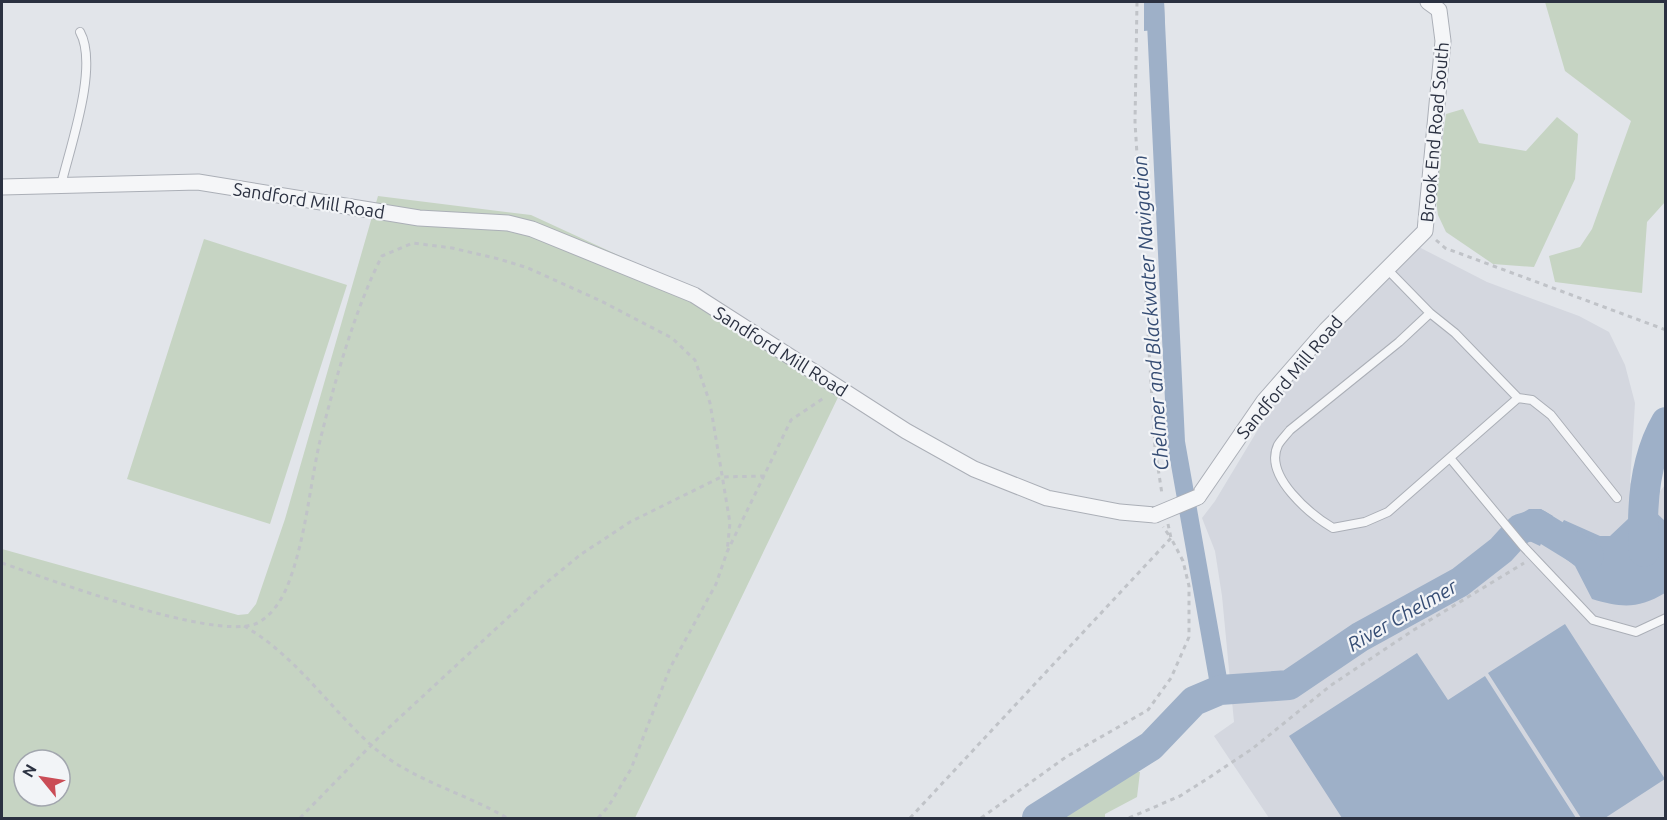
<svg xmlns="http://www.w3.org/2000/svg" width="1667" height="820" viewBox="0 0 1667 820" font-family="Ubuntu,sans-serif">
	<style>
		.built { fill: #d4d7df }
		.green { fill: #c6d4c3; fill-rule: evenodd }
		.water { fill: #9eb0c8 }
		.lines { fill: none; stroke-linecap: round; stroke-linejoin: round }
		.canal { stroke: #9eb0c8; stroke-width: 18 }
		.river { stroke: #9eb0c8; stroke-width: 30 }
		.lane-casing { stroke: #abafb7; stroke-width: 10 }
		.street-casing { stroke: #abafb7; stroke-width: 17 }
		.path { stroke: #c0c3c8; stroke-width: 3; stroke-dasharray: 4.5 4.5; stroke-linecap: butt }
		.lane { stroke: #f5f6f8; stroke-width: 8 }
		.street { stroke: #f5f6f8; stroke-width: 15 }
		.street-bridge-casing { stroke: #abafb7; stroke-width: 17; stroke-linecap: butt }
		.street-bridge { stroke: #f5f6f8; stroke-width: 15 }
		.labels { text-anchor: middle; dominant-baseline: central; stroke-width: 4.5; stroke-linejoin: round; paint-order: stroke }
		.street-label { font-size: 18px; fill: #2b3141; stroke: #f2f4f7 }
		.water-label { font-size: 20px; font-style: italic; fill: #364d74; stroke: #f2f4f7 }
	</style>
	<rect width="100%" height="100%" fill="#e2e5ea"/>
	<path class="built" d="M 1415,245 L 1487,282 L 1579,316 L 1609,332 L 1625,365 L 1635,403 L 1630,483 L 1653,500 L 1665,485 L 1665,818 L 1269,818 L 1214,736 L 1234,722 L 1222,596 L 1215,551 L 1202,518 L 1215,501 L 1280,393 L 1302,361 Z"/>
	<path class="green" d="M 1545,2 L 1665,2 L 1665,202 L 1647,222 L 1642,293 L 1555,282 L 1549,256 L 1580,247 L 1592,229 L 1631,121 L 1565,71 Z
		M 1463,109 L 1479,143 L 1526,151 L 1557,117 L 1578,134 L 1575,179 L 1534,267 L 1493,264 L 1446,232 L 1438,215 L 1435,193 L 1446,114 Z
		M 378,196 L 531,215 L 696,291 L 843,387 L 635,818 L 2,818 L 2,549 L 238,615 L 248,614 L 256,604 L 285,519 ZM 24,760 L 60,760 L 60,796 L 24,796 Z
		M 204,239 L 347,285 L 270,524 L 127,479 Z
		M 1123,770 L 1140,772 L 1137,797 L 1105,814 L 1105,818 L 1057,818 Z"/>
	<path class="water" d="M 1144,2 L 1164,2 L 1165,29 L 1144,31 Z
		M 1651,508 L 1665,521 L 1665,593 C 1638,609 1622,608 1592,599 L 1575,566 L 1557,552 L 1550,542 L 1564,520 L 1600,536 L 1610,536 L 1628,519 Z
		M 1529,509 L 1541,509 L 1553,516 L 1540,546 L 1525,539 L 1509,521 Z
		M 1565,624 L 1665,779 L 1605,818 L 1581,818 L 1488,673 Z
		M 1417,653 L 1448,700 L 1485,676 L 1576,818 L 1342,818 L 1289,736 Z"/>
	<g class="lines">
		<path class="canal" d="M 1155,2 L 1176,442 L 1220,690"/>
		<path class="river" d="M 1644,552 C 1641,509 1644,460 1666,422
			M 1037,818 L 1151,746 L 1194,701 L 1220,690 L 1289,685 L 1360,637 L 1460,582 L 1501,550 L 1520,529 L 1537,524 L 1589,556"/>
		<defs>
			<path id="lane" d="M 61,185 C 70,147 99,66 80,32
				M 1387,269 L 1430,313
				M 1430,313 L 1455,333 L 1518,398 L 1388,512 L 1365,522 L 1333,528 C 1311,515 1263,476 1278,445 C 1281,440 1286,435 1290,430 L 1399,342 Z
				M 1518,398 L 1532,400 L 1551,415 L 1617,498
				M 1450,458 L 1523,546 L 1593,620 L 1636,632 L 1666,618"/>
			<path id="street" d="M 2,187 L 198,182 L 419,218 L 508,223 L 532,229 L 694,295 L 906,431 L 974,469 L 1047,498 L 1120,512 L 1155,515
				M 1198,497 L 1264,401 L 1326,330 L 1425,231 L 1443,41 L 1439,10 L 1428,2"/>
		</defs>
		<use href="#lane" class="lane-casing"/>
		<use href="#street" class="street-casing"/>
		<path class="path" d="M 1137,2 L 1135,122 L 1155,448 L 1162,494
			M 1436,240 L 1445,248 L 1666,330
			M 2,563 C 51,580 212,640 255,624 C 270,618 281,601 287,587 C 305,542 309,492 319,445 C 333,387 355,308 382,256 L 413,243 L 452,248 L 499,259 L 528,268 L 601,301 L 672,338 L 695,360 L 710,403 L 730,523 L 727,552
			M 244,626 C 295,655 328,706 371,745 C 410,780 463,792 507,818
			M 300,818 L 383,733 L 540,588 L 580,555 L 630,522 L 721,477 L 765,476
			M 598,818 L 608,807 L 631,769 L 670,668 L 716,584 L 727,552 L 791,420 L 824,398
			M 910,818 L 1171,538 L 1163,527
			M 981,818 L 1066,757 L 1148,710 L 1171,678 L 1189,637 L 1189,586 L 1183,561 L 1171,538 L 1168,524
			M 1129,818 L 1180,796 L 1210,777 L 1252,749 L 1330,686 L 1412,631 L 1524,563"/>
		<use href="#lane" class="lane"/>
		<use href="#street" class="street"/>
		<defs>
			<path id="street-bridge" d="M 1155,515 L 1198,497"/>
		</defs>
		<use href="#street-bridge" class="street-bridge-casing"/>
		<use href="#street-bridge" class="street-bridge"/>
	</g>
	<g class="labels">
		<g class="street-label">
			<text transform="translate(1434 132) rotate(-85)">Brook End Road South</text>
			<text transform="translate(309 200) rotate(9)">Sandford Mill Road</text>
			<text transform="translate(781 351) rotate(32)">Sandford Mill Road</text>
			<text transform="translate(1289 377) rotate(-50)">Sandford Mill Road</text>
		</g>
		<g class="water-label">
			<text transform="translate(1150 313) rotate(-94)">Chelmer and Blackwater Navigation</text>
			<text transform="translate(1402 615) rotate(-30)">River Chelmer</text>
		</g>
	</g>
	<rect width="1667" height="820" fill="none" stroke="#2b3141" stroke-width="6"/>
	<g transform="translate(42 778) rotate(300)"><circle r="28" fill="#f2f4f7" stroke="#a2a6ae" stroke-width="1.5"/>
	<path d="M0-4.5L10 22L0 15L-10 22Z" fill="#ca4c56"/>
	<text y="-9" font-size="16" font-weight="bold" text-anchor="middle" fill="#2b3141">N</text>
	</g>
</svg>
